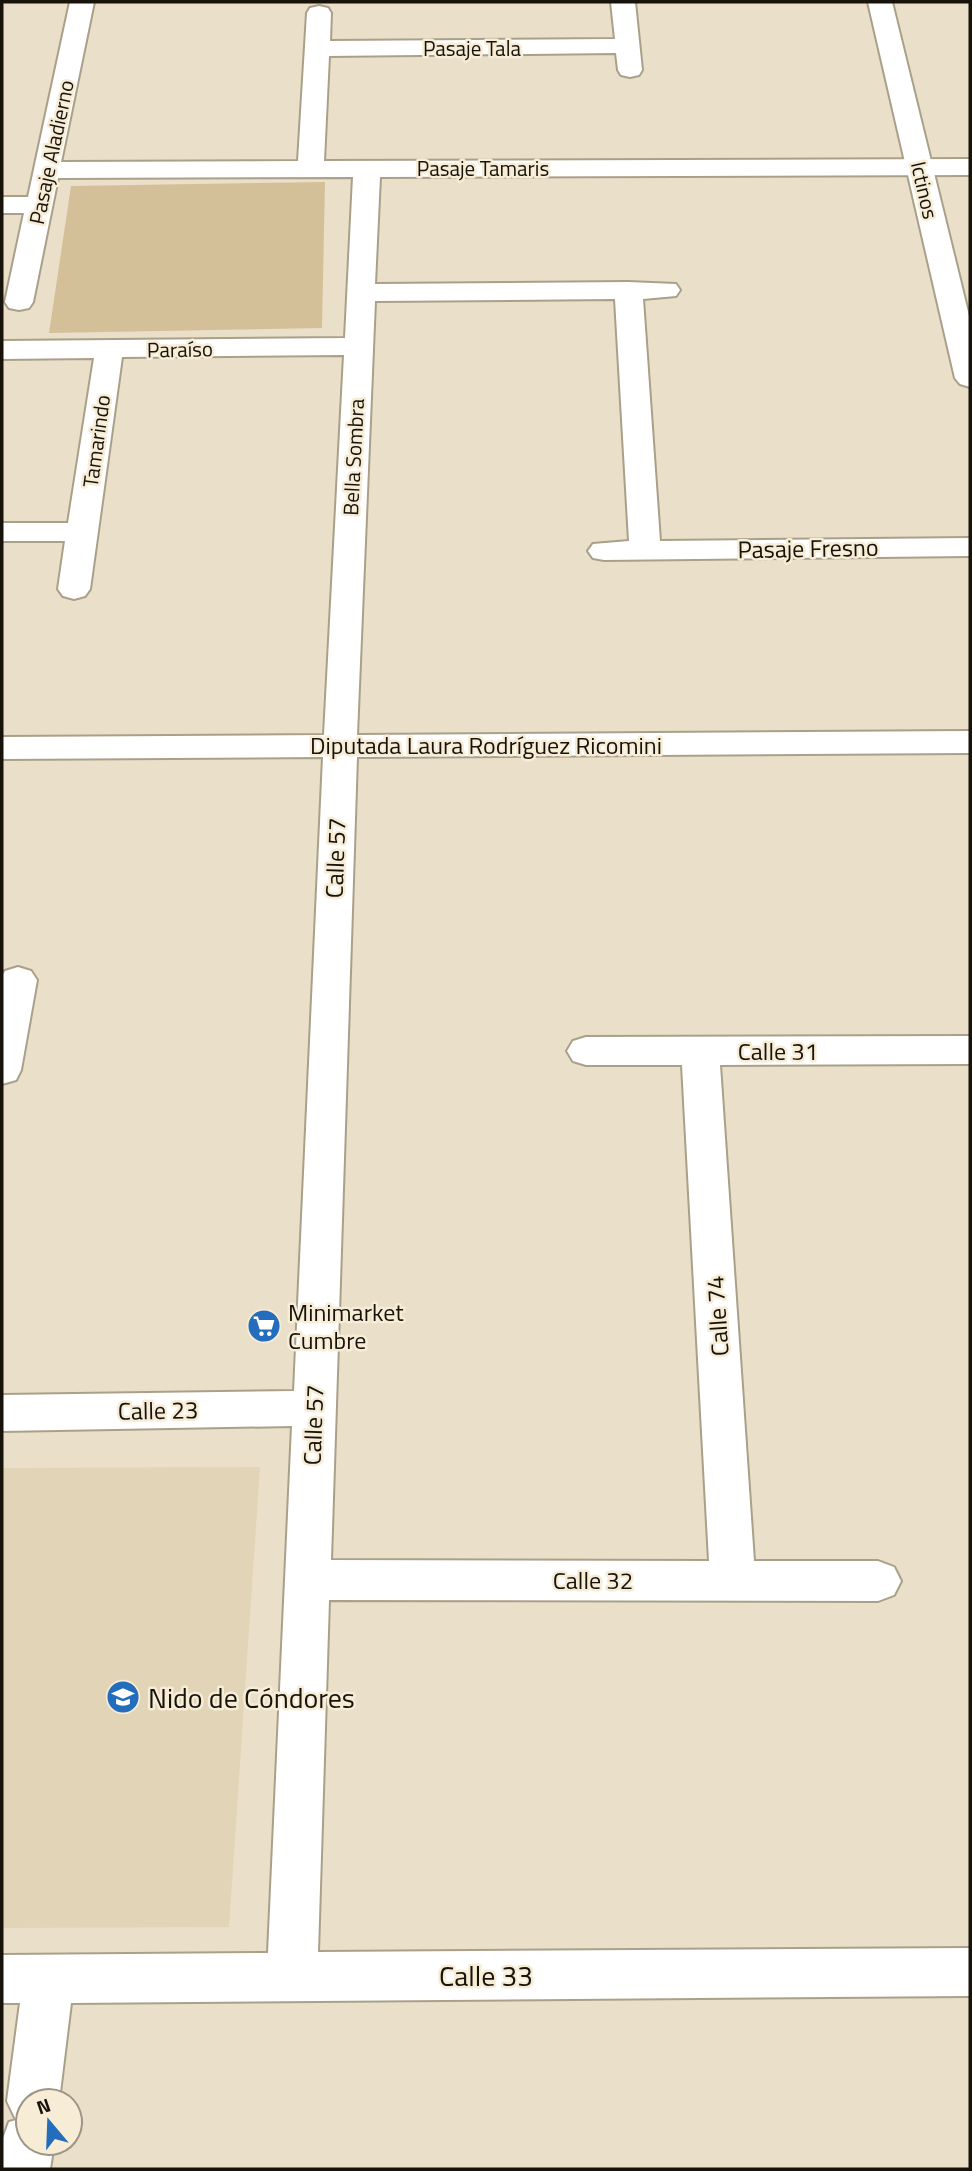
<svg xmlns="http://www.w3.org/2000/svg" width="972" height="2171" viewBox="0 0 972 2171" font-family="'Titillium Web',sans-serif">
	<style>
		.built { fill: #e2d4b6 }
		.green { fill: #d4c098 }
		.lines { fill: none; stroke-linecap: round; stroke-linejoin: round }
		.minor-casing { stroke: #aaa08a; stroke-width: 4 }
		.tertiary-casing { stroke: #aaa08a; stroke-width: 4 }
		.minor { fill: #fff; fill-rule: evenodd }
		.tertiary { fill: #fff; fill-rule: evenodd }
		.labels { text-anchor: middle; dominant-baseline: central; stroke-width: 5; stroke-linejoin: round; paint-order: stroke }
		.far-street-label { font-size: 21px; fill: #17130b; stroke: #f7ecd6 }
		.street-label { font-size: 24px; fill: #17130b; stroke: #f7ecd6 }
		.poi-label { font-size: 24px; fill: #17130b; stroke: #f7ecd6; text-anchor: start }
		.near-poi-label { font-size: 28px; fill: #17130b; stroke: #f7ecd6; text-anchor: start }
		.near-street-label { font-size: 28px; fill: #17130b; stroke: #f7ecd6 }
	</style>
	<rect width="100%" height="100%" fill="#eadfc9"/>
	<path class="built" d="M 260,1467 L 229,1927 L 2,1928 L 2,1468 Z"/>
	<path class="green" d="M 325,182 L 322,328 L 49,333 L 71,186 Z"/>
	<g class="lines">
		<defs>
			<path id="minor" d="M 70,2 L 94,2 L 61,162 L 298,161 L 307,13 L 310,8 L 319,6 L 328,8 L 331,13 L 330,41 L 615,39 L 611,2 L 635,2 L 642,70 L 639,75 L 630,77 L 621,75 L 618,70 L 616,53 L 329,56 L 324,161 L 970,159 L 970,175 L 380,177 L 375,284 L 628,282 L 676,284 L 680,290 L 676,296 L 643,299 L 660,541 L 970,538 L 970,556 L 604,560 L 593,558 L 588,551 L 593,544 L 629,541 L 615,299 L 375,301 L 357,735 L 970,731 L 970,753 L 357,757 L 331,1560 L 709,1561 L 682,1065 L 586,1065 L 573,1061 L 567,1051 L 573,1041 L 586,1037 L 970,1036 L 970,1064 L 720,1065 L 754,1561 L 878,1561 L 894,1567 L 901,1581 L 894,1595 L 878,1601 L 329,1600 L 318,1952 L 970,1948 L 970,1996 L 71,2003 L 59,2101 L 28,2101 L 28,2143 L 54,2143 L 50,2169 L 2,2169 L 2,2141 L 9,2122 L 16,2120 L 7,2101 L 20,2003 L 2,2003 L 2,1955 L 268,1953 L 292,1426 L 2,1431 L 2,1395 L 294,1391 L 323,757 L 2,759 L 2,737 L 324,735 L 344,355 L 122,357 L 90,589 L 85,596 L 74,599 L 63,596 L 58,589 L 65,541 L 2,541 L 2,523 L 68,523 L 94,358 L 2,359 L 2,341 L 345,338 L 353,177 L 58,178 L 33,302 L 29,308 L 19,310 L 9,308 L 5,302 L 24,213 L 2,213 L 2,197 L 28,197 Z
				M 18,967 L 31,971 L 37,980 L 21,1070 L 16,1080 L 2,1084 L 2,976 L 5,971 Z"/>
			<path id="tertiary" d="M 868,2 L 892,2 L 970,320 L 970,387 L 960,384 L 955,378 Z"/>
		</defs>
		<use href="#minor" class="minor-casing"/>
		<use href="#tertiary" class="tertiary-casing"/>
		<use href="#minor" class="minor"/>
		<use href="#tertiary" class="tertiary"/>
	</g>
	<defs>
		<symbol id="supermarket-disc" viewBox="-11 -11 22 22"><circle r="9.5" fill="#236dbc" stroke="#f7ecd6"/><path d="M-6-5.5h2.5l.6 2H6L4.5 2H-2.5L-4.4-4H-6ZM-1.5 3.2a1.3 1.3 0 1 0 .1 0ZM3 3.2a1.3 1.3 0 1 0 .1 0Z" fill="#fff"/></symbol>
		<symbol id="school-disc" viewBox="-11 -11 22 22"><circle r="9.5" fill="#236dbc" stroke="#f7ecd6"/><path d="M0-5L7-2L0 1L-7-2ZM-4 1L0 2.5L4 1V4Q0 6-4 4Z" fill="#fff"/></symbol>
	</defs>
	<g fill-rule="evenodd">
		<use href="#supermarket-disc" x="245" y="1307" width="38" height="38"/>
		<use href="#school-disc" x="104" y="1678" width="38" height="38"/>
	</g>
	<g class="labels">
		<g class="far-street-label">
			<text x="472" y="48">Pasaje Tala</text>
			<text transform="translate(51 152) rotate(-78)">Pasaje Aladierno</text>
			<text x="483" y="168">Pasaje Tamaris</text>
			<text transform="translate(925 190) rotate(77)">Ictinos</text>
			<text transform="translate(180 349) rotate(-1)">Paraíso</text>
			<text transform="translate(96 441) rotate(-82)">Tamarindo</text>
			<text transform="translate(353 457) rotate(-87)">Bella Sombra</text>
		</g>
		<g class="street-label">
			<text transform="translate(808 548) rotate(-1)">Pasaje Fresno</text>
			<text x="486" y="745">Diputada Laura Rodríguez Ricomini</text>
			<text transform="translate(335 858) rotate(-88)">Calle 57</text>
			<text x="778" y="1051">Calle 31</text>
			<text transform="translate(717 1316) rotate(-94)">Calle 74</text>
			<text transform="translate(158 1410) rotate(-1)">Calle 23</text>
			<text transform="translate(313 1425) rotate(-88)">Calle 57</text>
			<text x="593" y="1580">Calle 32</text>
		</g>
		<g class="poi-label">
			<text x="288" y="1312">Minimarket<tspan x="288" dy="28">Cumbre</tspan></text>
		</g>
		<g class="near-poi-label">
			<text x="148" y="1697">Nido de Cóndores</text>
		</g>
		<g class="near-street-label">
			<text x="486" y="1975">Calle 33</text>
		</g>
	</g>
	<rect width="972" height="2171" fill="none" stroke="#17130b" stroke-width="7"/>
	<g transform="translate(49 2122) rotate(341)"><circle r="33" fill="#f7ecd6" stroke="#9d9585" stroke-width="2"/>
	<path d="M0-5L12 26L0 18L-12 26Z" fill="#236dbc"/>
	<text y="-10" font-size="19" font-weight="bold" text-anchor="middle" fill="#17130b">N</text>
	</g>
</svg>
